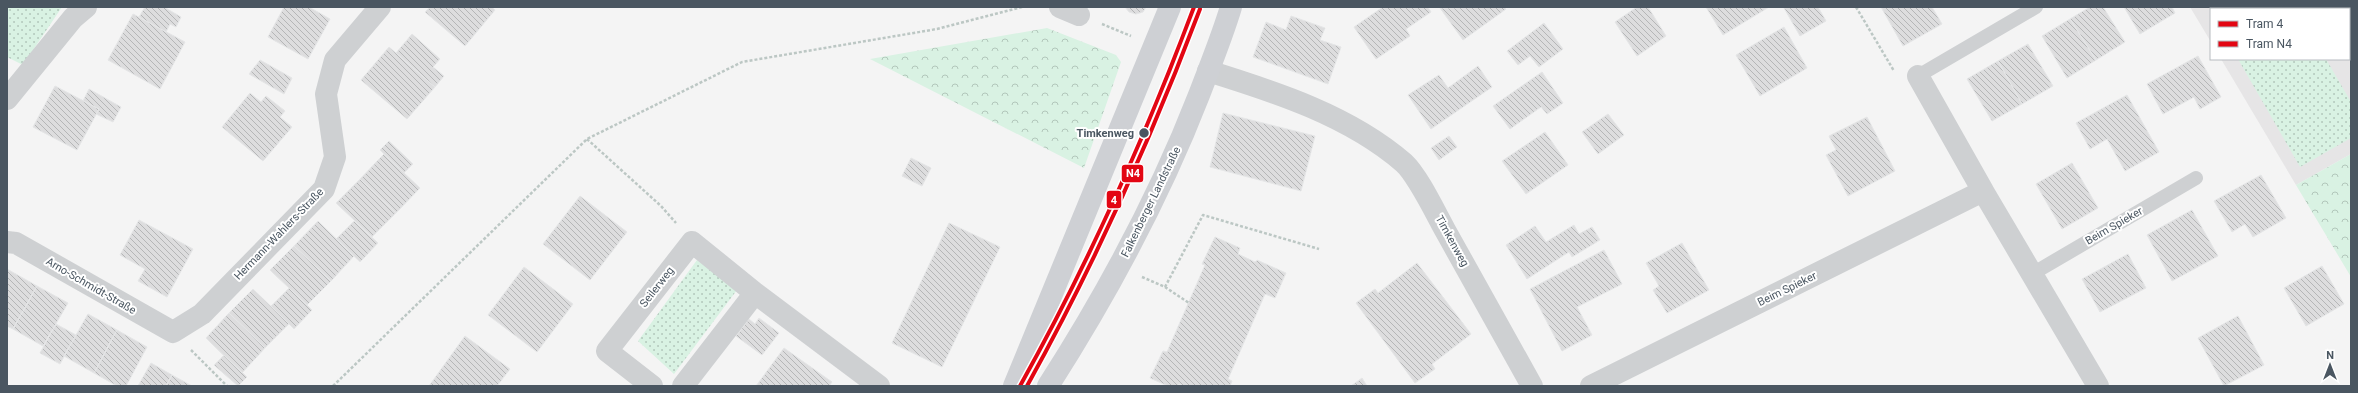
<svg xmlns="http://www.w3.org/2000/svg" width="2358" height="393" viewBox="0 0 2358 393" font-family="Roboto,sans-serif">
	<style>
		.education { fill: #e6e5e6 }
		.forest { fill: url(#forest-crowns) }
		.park { fill: url(#park-dots) }
		.building { fill: url(#building-back-hatch); stroke: #e5e6e7 }
		.lines { fill: none; stroke-linecap: round; stroke-linejoin: round }
		.path { stroke: #bcc7c4; stroke-width: 2.5; stroke-dasharray: 3 2; stroke-linecap: butt }
		.lane { stroke: #ced0d2; stroke-width: 14 }
		.street { stroke: #ced0d2; stroke-width: 22 }
		.secondary { stroke: #ced0d4; stroke-width: 22 }
		.tram-1-casing { stroke: #fff; stroke-width: 7 }
		.tram-2-casing { stroke: #fff; stroke-width: 7 }
		.tram-1 { stroke: #e30613; stroke-width: 4 }
		.tram-2 { stroke: #e30613; stroke-width: 4 }
		.stop-dot { fill: #4a5661; stroke: #fff; stroke-width: 1.5 }
		.labels { text-anchor: middle; dominant-baseline: central; stroke-width: 4; stroke-linejoin: round; paint-order: stroke }
		.stop-label { font-size: 11px; font-weight: bold; fill: #4a5661; stroke: #fff; text-anchor: end }
		.street-label { font-size: 11px; fill: #4a5661; stroke: #fff }
		.line-badge { stroke: #fff; stroke-width: 1.5 }
		.badge-label { font-size: 11px; text-anchor: middle; font-weight: bold; fill: #fff }
	</style>
	<defs>
		<pattern id="forest-crowns" width="20" height="18" patternUnits="userSpaceOnUse"><rect width="20" height="18" fill="#d9f2e3"/><path d="M2 6a3 3 0 1 1 6 0M12 15a3 3 0 1 1 6 0" fill="none" stroke="#b2c7bb"/></pattern>
		<pattern id="park-dots" width="8" height="8" patternUnits="userSpaceOnUse"><rect width="8" height="8" fill="#d9f2e3"/><path d="M2 2h.1M6 6h.1" fill="none" stroke="#b2c7bb" stroke-width="1.8" stroke-linecap="round"/></pattern>
		<pattern id="building-back-hatch" width="6" height="6" patternUnits="userSpaceOnUse"><rect width="6" height="6" fill="#ddddde"/><path d="M-1 5l2 2M0 0l6 6M5-1l2 2" fill="none" stroke="#b5b6b7"/></pattern>
	</defs>
	<rect width="100%" height="100%" fill="#f4f4f4"/>
	<path class="education" d="M 2190,7 L 2351,7 L 2351,154 L 2296,185 L 2221,59 L 2349,59 L 2349,9 L 2211,9 L 2211,42 Z"/>
	<path class="forest" d="M 1047,28 L 1116,55 L 1121,62 L 1084,168 L 870,59 Z
		M 2351,154 L 2351,277 L 2296,185 Z"/>
	<path class="park" d="M 7,7 L 62,7 L 23,65 L 7,57 Z
		M 2238,59 L 2326,59 L 2351,102 L 2351,138 L 2300,167 Z
		M 697,260 L 737,290 L 674,374 L 638,341 Z"/>
	<path class="building" d="M 145,7 L 164,7 L 181,17 L 176,27 L 170,24 L 166,32 L 139,17 Z
		M 284,7 L 309,7 L 330,19 L 308,59 L 268,37 Z
		M 430,7 L 492,7 L 495,10 L 465,46 L 425,12 Z
		M 1125,7 L 1146,7 L 1143,12 L 1136,14 L 1129,12 Z
		M 1383,7 L 1428,7 L 1431,12 L 1406,29 L 1410,36 L 1376,59 L 1354,27 Z
		M 1504,7 L 1506,9 L 1463,40 L 1440,8 Z
		M 1637,7 L 1648,7 L 1666,36 L 1637,56 L 1615,22 Z
		M 1706,7 L 1769,7 L 1723,35 Z
		M 1785,7 L 1818,7 L 1826,21 L 1800,36 L 1784,8 Z
		M 1881,7 L 1932,7 L 1942,24 L 1903,46 Z
		M 2090,7 L 2103,7 L 2125,42 L 2096,60 L 2070,19 Z
		M 2124,7 L 2172,7 L 2175,13 L 2140,34 Z
		M 2330,7 L 2351,7 L 2351,42 L 2349,39 L 2349,9 L 2331,9 Z
		M 133,14 L 185,42 L 160,89 L 108,60 Z
		M 1291,16 L 1325,28 L 1320,40 L 1341,47 L 1328,84 L 1253,57 L 1266,22 L 1286,30 Z
		M 2070,19 L 2096,60 L 2067,78 L 2042,36 Z
		M 1544,23 L 1563,49 L 1539,67 L 1530,56 L 1518,65 L 1507,51 Z
		M 1784,27 L 1807,68 L 1760,96 L 1736,55 Z
		M 412,34 L 440,59 L 433,67 L 444,76 L 435,87 L 396,53 Z
		M 2028,44 L 2053,86 L 2022,104 L 1998,61 Z
		M 389,47 L 435,87 L 407,119 L 361,80 Z
		M 2198,56 L 2221,97 L 2200,109 L 2194,97 L 2163,114 L 2147,84 Z
		M 260,60 L 292,78 L 284,94 L 249,74 Z
		M 1998,61 L 2022,104 L 1992,121 L 1967,79 Z
		M 1478,66 L 1492,87 L 1431,129 L 1408,95 L 1439,75 L 1448,88 Z
		M 1542,72 L 1563,103 L 1547,114 L 1541,107 L 1510,129 L 1493,106 Z
		M 55,86 L 99,109 L 77,150 L 33,127 Z
		M 89,89 L 121,107 L 113,122 L 96,114 L 99,109 L 83,101 Z
		M 250,93 L 261,102 L 266,96 L 285,111 L 280,117 L 292,127 L 263,161 L 222,127 Z
		M 2127,95 L 2159,152 L 2125,171 L 2107,139 L 2090,149 L 2076,123 Z
		M 1223,113 L 1315,136 L 1301,191 L 1210,167 Z
		M 1608,114 L 1624,135 L 1598,154 L 1582,132 Z
		M 1867,117 L 1895,171 L 1848,196 L 1826,155 L 1836,150 L 1829,136 Z
		M 1545,132 L 1568,165 L 1526,194 L 1502,161 Z
		M 1449,136 L 1457,147 L 1439,160 L 1431,148 Z
		M 389,141 L 413,164 L 404,173 L 380,150 Z
		M 384,154 L 420,188 L 396,213 L 360,179 Z
		M 911,158 L 931,168 L 922,186 L 902,176 Z
		M 2072,163 L 2098,208 L 2062,229 L 2036,184 Z
		M 2261,175 L 2286,218 L 2253,237 L 2245,224 L 2232,232 L 2214,201 Z
		M 360,179 L 396,213 L 372,237 L 336,203 Z
		M 580,196 L 627,232 L 590,280 L 543,244 Z
		M 2192,210 L 2218,256 L 2172,281 L 2147,235 Z
		M 139,220 L 193,249 L 167,297 L 138,281 L 145,269 L 120,255 Z
		M 318,221 L 354,256 L 331,281 L 294,246 Z
		M 354,221 L 378,243 L 360,262 L 336,239 Z
		M 949,223 L 1000,247 L 942,367 L 892,343 Z
		M 1574,225 L 1579,234 L 1592,227 L 1600,240 L 1572,257 L 1569,252 L 1527,279 L 1506,245 L 1535,226 L 1546,242 Z
		M 1215,237 L 1240,248 L 1238,254 L 1255,262 L 1257,260 L 1286,273 L 1275,298 L 1265,294 L 1228,379 L 1232,381 L 1230,386 L 1184,386 L 1179,384 L 1177,386 L 1168,386 L 1150,378 L 1163,351 L 1167,352 L 1205,265 L 1202,264 Z
		M 1682,243 L 1709,290 L 1667,313 L 1653,290 L 1659,286 L 1646,263 Z
		M 294,246 L 331,281 L 307,305 L 270,270 Z
		M 1604,250 L 1622,284 L 1577,307 L 1592,335 L 1562,351 L 1530,289 Z
		M 2128,254 L 2146,288 L 2100,312 L 2082,279 Z
		M 1417,263 L 1471,334 L 1432,364 L 1435,369 L 1415,383 L 1356,303 L 1375,289 L 1378,293 Z
		M 2322,266 L 2344,304 L 2306,326 L 2284,288 Z
		M 524,267 L 573,304 L 537,352 L 488,315 Z
		M 7,269 L 37,286 L 13,329 L 7,326 Z
		M 37,286 L 68,303 L 43,346 L 13,329 Z
		M 289,288 L 312,310 L 294,329 L 271,306 Z
		M 253,289 L 289,324 L 265,348 L 229,313 Z
		M 229,313 L 265,348 L 242,373 L 206,338 Z
		M 88,314 L 117,330 L 94,373 L 64,356 Z
		M 2238,316 L 2264,365 L 2224,386 L 2198,338 Z
		M 759,318 L 779,333 L 762,355 L 736,336 L 749,319 L 755,324 Z
		M 56,324 L 76,335 L 60,364 L 40,353 Z
		M 117,330 L 147,347 L 126,386 L 117,386 L 94,373 Z
		M 465,336 L 510,369 L 497,386 L 429,386 Z
		M 784,348 L 832,382 L 829,386 L 756,386 Z
		M 224,355 L 247,377 L 238,386 L 214,365 Z
		M 151,363 L 172,375 L 166,386 L 138,386 Z
		M 172,375 L 192,386 L 166,386 Z
		M 1362,378 L 1367,386 L 1351,386 Z"/>
	<g class="lines">
		<path class="path" d="M 1856,7 L 1894,71
			M 1102,24 L 1131,36
			M 587,139 L 661,206 L 676,223
			M 1142,277 L 1165,287 L 1189,303
			M 1165,287 L 1203,215 L 1319,249
			M 191,350 L 227,386
			M 333,386 L 587,139 L 742,62 L 937,29 L 1022,7"/>
		<path class="lane" d="M 1918,76 L 2036,7
			M 2032,274 L 2196,178"/>
		<path class="street" d="M 1060,7 L 1079,15
			M 1208,71 C 1276,92 1350,116 1404,163 C 1418,176 1435,212 1445,230 C 1474,282 1503,334 1532,386
			M 1918,76 L 1983,191
			M 7,99 L 73,18 L 86,7
			M 7,242 L 16,243 L 173,332 L 202,314 L 324,189 L 335,157 L 326,94 L 335,60 L 380,7
			M 652,386 L 607,351 L 692,242 L 755,293 L 879,386
			M 683,386 L 755,293
			M 1591,386 L 1983,191 L 2098,386"/>
		<path class="secondary" d="M 1014,386 L 1170,7
			M 1048,386 C 1107,294 1159,198 1199,95 C 1210,66 1222,37 1231,7"/>
		<defs>
			<path id="tram-1" d="M 1020,386 C 1088,264 1145,138 1194,7"/>
			<path id="tram-2" d="M 1027,386 C 1094,265 1151,139 1200,9"/>
		</defs>
		<use href="#tram-1" class="tram-1-casing"/>
		<use href="#tram-2" class="tram-2-casing"/>
		<use href="#tram-1" class="tram-1"/>
		<use href="#tram-2" class="tram-2"/>
	</g>
	<circle class="stop-dot" cx="1144" cy="133" r="5.5"/>
	<g class="labels">
		<g class="stop-label">
			<text x="1134" y="133">Timkenweg</text>
		</g>
		<g class="street-label">
			<text transform="translate(1151 202) rotate(-64)">Falkenberger Landstraße</text>
			<text transform="translate(2114 226) rotate(-30)">Beim Spieker</text>
			<text transform="translate(279 234) rotate(-46)">Hermann-Wahlers-Straße</text>
			<text transform="translate(1452 241) rotate(61)">Timkenweg</text>
			<text transform="translate(91 286) rotate(30)">Arno-Schmidt-Straße</text>
			<text transform="translate(657 287) rotate(-52)">Seilerweg</text>
			<text transform="translate(1787 289) rotate(-26)">Beim Spieker</text>
		</g>
	</g>
	<g class="line-badge">
		<rect x="1121" y="164" width="23" height="19" rx="4" fill="#e30613"/>
		<rect x="1106" y="190" width="16" height="19" rx="4" fill="#e30613"/>
	</g>
	<g class="badge-label">
		<text x="1133" y="177">N4</text>
		<text x="1114" y="204">4</text>
	</g>
	<rect width="2358" height="393" fill="none" stroke="#4a5661" stroke-width="16"/>
	<rect x="2210" y="8" width="140" height="52" fill="#ffffff" stroke="#b7bbc0"/>
	<rect x="2218" y="21" width="20" height="6" fill="#e30613" stroke="#b7bbc0"/>
	<text x="2246" y="28" font-size="12" fill="#4a5661">Tram 4</text>
	<rect x="2218" y="41" width="20" height="6" fill="#e30613" stroke="#b7bbc0"/>
	<text x="2246" y="48" font-size="12" fill="#4a5661">Tram N4</text>
	<g transform="translate(2330 365)" stroke="#ffffff" stroke-width="3" paint-order="stroke">
	<path d="M0-3L7 15L0 10L-7 15Z" fill="#4a5661"/>
	<text y="-6" font-size="11" font-weight="bold" text-anchor="middle" fill="#4a5661">N</text>
	</g>
</svg>
